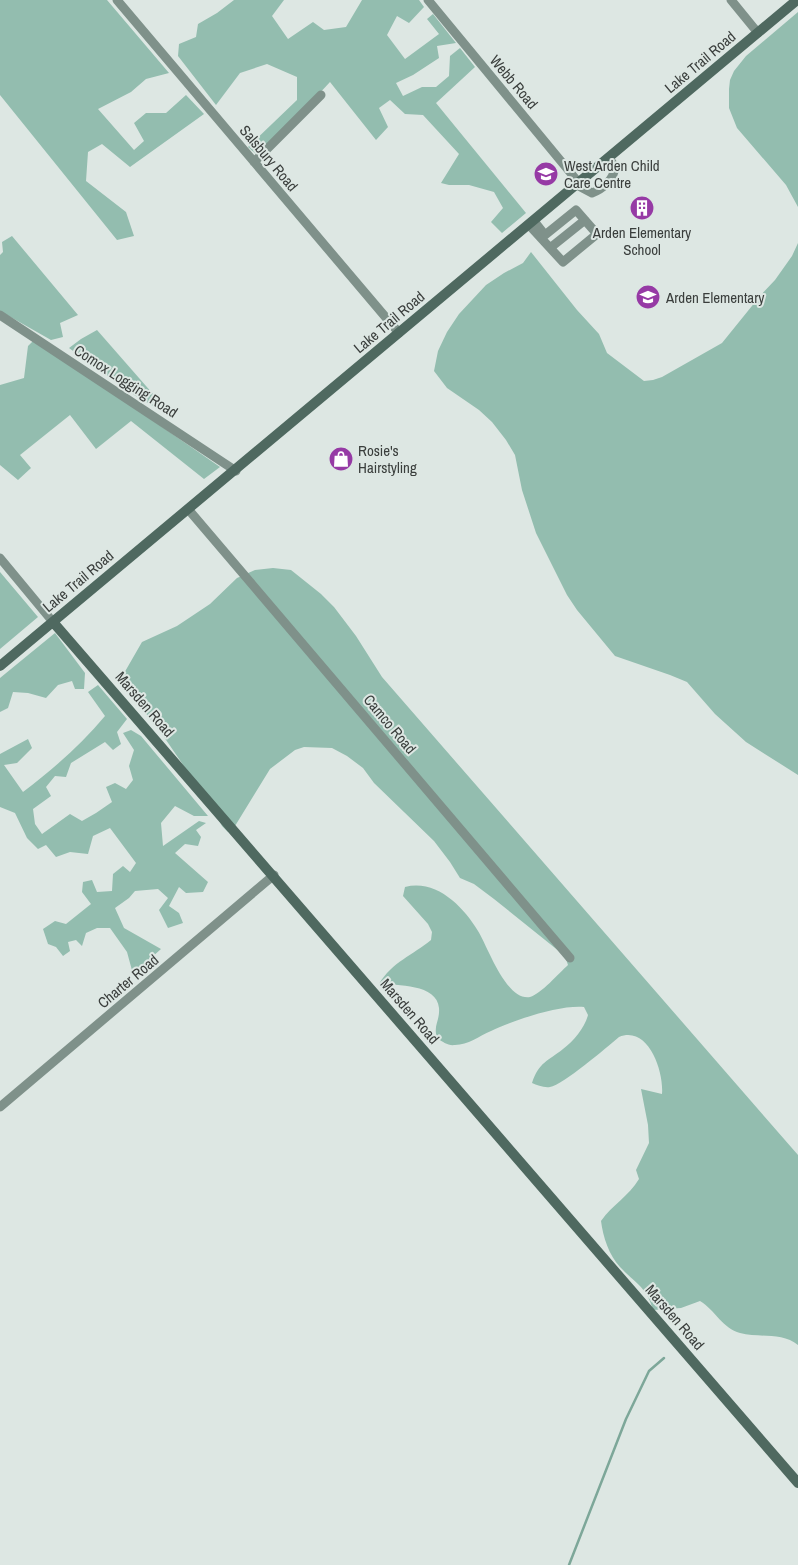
<svg xmlns="http://www.w3.org/2000/svg" width="798" height="1565" viewBox="0 0 798 1565" font-family="'Archivo Narrow',sans-serif">
	<style>
		.forest { fill: #93bdaf }
		.lines { fill: none; stroke-linecap: round; stroke-linejoin: round }
		.stream { stroke: #7da799; stroke-width: 2.5 }
		.street { stroke: #7f918a; stroke-width: 9 }
		.secondary { stroke: #4f6960; stroke-width: 10 }
		.labels { text-anchor: middle; dominant-baseline: central; stroke-width: 4; stroke-linejoin: round; paint-order: stroke }
		.street-label { font-size: 15px; fill: #3a3e3c; stroke: #dde7e3 }
		.poi-label { font-size: 15px; fill: #3a3e3c; stroke: #dde7e3; text-anchor: start }
	</style>
	<rect width="100%" height="100%" fill="#dde7e3"/>
	<path class="forest" d="M 0,0 L 107,0 L 169,73 L 146,79 L 131,92 L 98,109 L 134,150 L 144,141 L 134,123 L 146,113 L 166,113 L 186,95 L 204,114 L 130,167 L 102,144 L 88,152 L 86,181 L 126,212 L 134,236 L 117,240 L 0,95 Z
		M 234,0 L 284,0 L 272,16 L 288,39 L 313,22 L 324,30 L 346,27 L 362,0 L 419,0 L 424,7 L 409,23 L 397,16 L 387,35 L 405,59 L 439,34 L 427,19 L 433,14 L 456,43 L 437,46 L 439,58 L 413,75 L 396,83 L 403,96 L 422,87 L 436,87 L 449,76 L 450,56 L 460,48 L 475,67 L 436,103 L 526,213 L 502,233 L 491,222 L 503,208 L 494,192 L 469,185 L 449,185 L 441,183 L 459,154 L 423,115 L 405,114 L 390,100 L 379,108 L 388,127 L 376,140 L 330,82 L 303,111 L 256,154 L 248,147 L 297,100 L 297,77 L 267,64 L 240,73 L 216,105 L 178,56 L 179,44 L 196,37 L 198,24 L 217,13 Z
		M 798,12 L 798,207 L 786,185 L 737,128 L 729,108 L 729,89 L 730,80 L 734,71 L 746,56 Z
		M 12,236 L 78,315 L 60,323 L 63,337 L 51,340 L 0,311 L 0,255 L 3,252 L 2,242 Z
		M 798,243 L 798,775 L 746,742 L 715,714 L 687,682 L 670,675 L 615,656 L 577,610 L 567,595 L 536,533 L 522,490 L 515,455 L 506,440 L 492,422 L 479,410 L 447,388 L 434,371 L 438,351 L 447,332 L 459,314 L 486,285 L 504,273 L 523,263 L 531,252 L 577,310 L 599,334 L 607,353 L 644,381 L 653,380 L 662,377 L 722,343 L 760,296 L 775,280 L 792,256 Z
		M 97,330 L 174,418 L 134,395 L 69,348 L 81,339 Z
		M 35,339 L 220,467 L 204,479 L 131,421 L 96,449 L 70,415 L 20,455 L 31,468 L 18,480 L 0,465 L 0,385 L 24,378 L 28,346 Z
		M 273,568 L 291,570 L 321,594 L 334,607 L 356,636 L 382,677 L 798,1155 L 798,1345 C 782,1332 759,1338 740,1333 C 723,1329 715,1310 700,1301 L 681,1308 L 653,1310 C 647,1287 635,1283 620,1267 C 609,1255 603,1237 601,1221 C 612,1205 629,1196 639,1179 L 636,1170 L 649,1143 L 648,1125 L 641,1089 L 662,1094 C 664,1071 648,1025 619,1037 C 607,1047 563,1085 550,1087 C 544,1088 537,1085 532,1083 C 539,1062 548,1061 563,1049 C 574,1041 585,1027 588,1015 L 584,1007 C 558,1005 515,1020 491,1031 C 479,1036 468,1045 455,1045 C 448,1046 443,1042 437,1038 C 433,1025 440,1021 439,1008 C 437,984 397,985 379,984 C 392,962 413,955 431,940 L 432,932 L 428,924 L 403,896 L 405,887 C 436,879 463,906 478,931 C 488,947 506,1001 530,997 C 541,994 559,973 568,965 L 565,956 L 494,899 L 474,884 L 460,878 L 450,862 L 434,841 L 374,783 L 363,768 L 347,756 L 332,748 L 304,747 L 295,750 L 270,769 L 235,826 L 228,832 L 222,826 L 212,807 L 164,737 L 141,707 L 123,675 L 142,642 L 177,626 L 210,604 L 237,578 L 255,570 Z
		M 0,572 L 38,617 L 0,649 Z
		M 55,633 L 85,673 L 84,689 L 75,689 L 72,681 L 58,685 L 46,698 L 28,693 L 13,692 L 8,708 L 0,712 L 0,678 Z
		M 98,685 L 127,719 L 117,732 L 121,744 L 113,750 L 105,742 L 71,763 L 66,777 L 55,776 L 46,787 L 51,796 L 33,809 L 35,824 L 42,834 L 70,814 L 82,821 L 96,813 L 112,802 L 106,787 L 115,783 L 126,789 L 133,780 L 129,766 L 134,750 L 123,733 L 131,730 L 141,736 L 208,816 L 194,816 L 175,806 L 161,823 L 163,846 L 199,821 L 206,823 L 196,830 L 201,837 L 198,846 L 185,844 L 175,853 L 208,882 L 203,892 L 186,893 L 179,887 L 169,906 L 179,913 L 183,923 L 168,928 L 159,910 L 168,898 L 158,889 L 135,891 L 129,898 L 115,908 L 124,928 L 161,949 L 133,974 L 127,952 L 110,928 L 97,928 L 86,933 L 82,946 L 76,940 L 68,942 L 70,951 L 63,956 L 56,947 L 48,944 L 43,929 L 55,921 L 66,924 L 91,904 L 82,892 L 83,882 L 92,880 L 97,892 L 112,891 L 113,874 L 123,866 L 130,872 L 136,863 L 110,828 L 93,836 L 88,854 L 70,852 L 56,857 L 46,845 L 38,849 L 27,838 L 15,813 L 0,807 L 0,754 L 28,739 L 32,748 L 17,763 L 4,765 L 23,792 C 53,769 81,745 105,716 L 88,692 Z"/>
	<g class="lines">
		<path class="stream" d="M 569,1565 L 626,1419 L 649,1371 L 664,1358"/>
		<path class="street" d="M 117,0 L 399,333
			M 428,0 L 579,183
			M 731,0 L 758,33
			M 254,162 L 321,95
			M 577,185 L 592,193 C 603,189 614,179 615,167 L 609,158
			M 529,225 L 563,262 L 597,234 L 576,210 L 545,235 L 534,221
			M 550,248 L 585,220
			M 0,315 L 236,471
			M 188,509 L 570,958
			M 0,558 L 53,622
			M 0,1107 L 274,875"/>
		<path class="secondary" d="M 53,622 L 798,1483
			M 0,666 L 797,0"/>
	</g>
	<defs>
		<symbol id="school-disc" viewBox="-11 -11 22 22"><circle r="9.5" fill="#963aa5" stroke="#dde7e3"/><path d="M0-5L7-2L0 1L-7-2ZM-4 1L0 2.5L4 1V4Q0 6-4 4Z" fill="#fff"/></symbol>
		<symbol id="building-disc" viewBox="-11 -11 22 22"><circle r="9.5" fill="#963aa5" stroke="#dde7e3"/><path d="M-4-6H4V6H1V3H-1V6H-4ZM-2.5-4.3h1.7v1.8h-1.7ZM.8-4.3h1.7v1.8H.8ZM-2.5-1h1.7V.8h-1.7ZM.8-1h1.7V.8H.8Z" fill="#fff"/></symbol>
		<symbol id="shop-disc" viewBox="-11 -11 22 22"><circle r="9.5" fill="#963aa5" stroke="#dde7e3"/><path d="M-5-2.5h2.3a2.7 3.5 0 0 1 5.4 0H5L5.5 6h-11ZM-1.5-2.5h3a1.5 2.3 0 0 0-3 0Z" fill="#fff"/></symbol>
	</defs>
	<g fill-rule="evenodd">
		<use href="#school-disc" x="532" y="160" width="28" height="28"/>
		<use href="#building-disc" x="628" y="194" width="28" height="28"/>
		<use href="#school-disc" x="634" y="283" width="28" height="28"/>
		<use href="#shop-disc" x="327" y="445" width="28" height="28"/>
	</g>
	<g class="labels">
		<g class="street-label">
			<text transform="translate(700 62) rotate(-40)">Lake Trail Road</text>
			<text transform="translate(514 82) rotate(50)">Webb Road</text>
			<text transform="translate(269 158) rotate(50)">Salsbury Road</text>
			<text transform="translate(389 322) rotate(-40)">Lake Trail Road</text>
			<text transform="translate(126 381) rotate(33)">Comox Logging Road</text>
			<text transform="translate(78 581) rotate(-40)">Lake Trail Road</text>
			<text transform="translate(145 704) rotate(49)">Marsden Road</text>
			<text transform="translate(390 724) rotate(50)">Camco Road</text>
			<text transform="translate(128 981) rotate(-40)">Charter Road</text>
			<text transform="translate(410 1011) rotate(49)">Marsden Road</text>
			<text transform="translate(675 1317) rotate(49)">Marsden Road</text>
		</g>
		<g class="poi-label">
			<text x="564" y="165">West Arden Child<tspan x="564" dy="17">Care Centre</tspan></text>
			<text x="642" y="232" text-anchor="middle">Arden Elementary<tspan x="642" dy="17">School</tspan></text>
			<text x="666" y="297">Arden Elementary</text>
			<text x="358" y="450">Rosie's<tspan x="358" dy="17">Hairstyling</tspan></text>
		</g>
	</g>
</svg>
